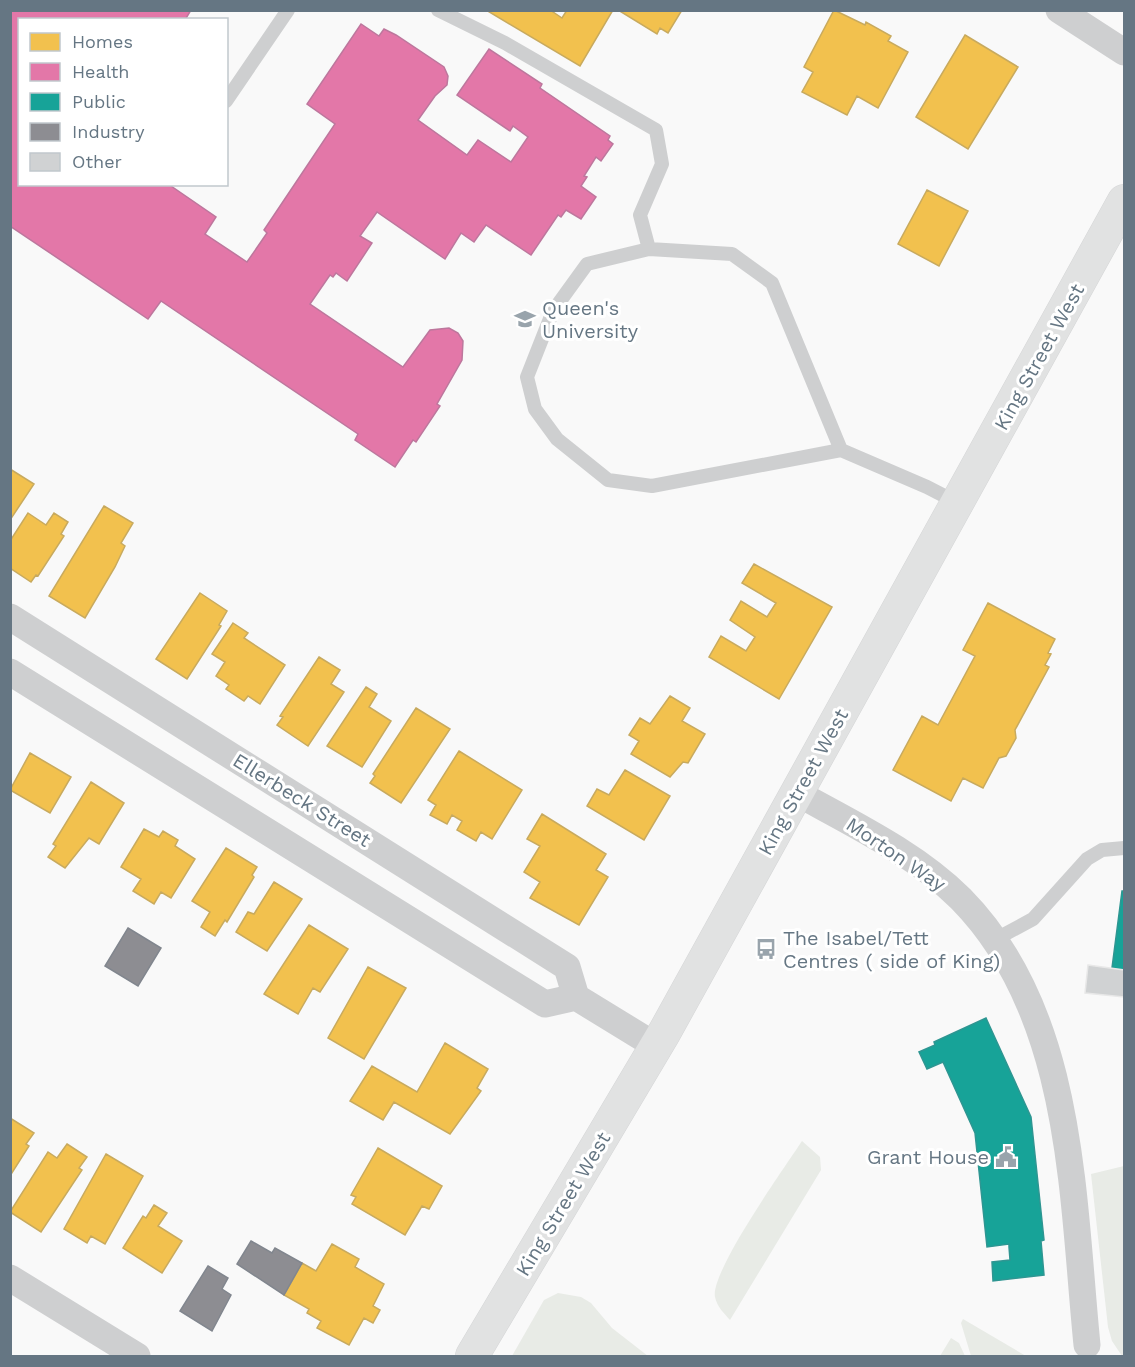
<svg xmlns="http://www.w3.org/2000/svg" width="1135" height="1367" viewBox="0 0 1135 1367" font-family="'Work Sans',sans-serif">
	<style>
		.green { fill: #e8ebe6 }
		.homes { fill: #f2c14e; stroke: #c8aa5e; stroke-width: 1.5 }
		.health { fill: #e377a8; stroke: #bd779d; stroke-width: 1.5 }
		.public { fill: #17a398; stroke: #2e9692; stroke-width: 1.5 }
		.industry { fill: #8d8d92; stroke: #81868e; stroke-width: 1.5 }
		.building { fill: #d0d2d3; stroke: #e8e8e8; stroke-width: 1.5 }
		.lines { fill: none; stroke-linecap: round; stroke-linejoin: round }
		.secondary-casing { stroke: #d5d6d7; stroke-width: 34 }
		.lane { stroke: #cecfd0; stroke-width: 14 }
		.street { stroke: #cecfd0; stroke-width: 27 }
		.secondary { stroke: #e1e2e2; stroke-width: 33 }
		.labels { text-anchor: middle; dominant-baseline: central; stroke-width: 6; stroke-linejoin: round; paint-order: stroke }
		.poi-label { font-size: 20px; fill: #657683; stroke: #fff; text-anchor: start }
		.street-label { font-size: 20px; fill: #657683; stroke: #fff }
	</style>
	<rect width="100%" height="100%" fill="#f9f9f9"/>
	<path class="green" d="M 802,1141 L 820,1157 L 821,1170 L 730,1320 C 724,1313 717,1307 715,1297 C 710,1272 785,1167 802,1141 Z
		M 1124,1166 L 1124,1356 L 1122,1356 L 1112,1341 L 1108,1327 L 1091,1174 Z
		M 558,1293 L 581,1297 L 591,1303 L 612,1328 L 648,1356 L 512,1356 L 544,1300 Z
		M 963,1319 L 1026,1356 L 971,1356 L 961,1323 Z
		M 951,1338 L 959,1343 L 965,1356 L 940,1356 Z"/>
	<path class="homes" d="M 486,10 L 550,10 L 562,18 L 567,10 L 613,10 L 580,66 Z
		M 618,10 L 682,10 L 668,33 L 660,28 L 657,34 Z
		M 834,10 L 865,25 L 866,22 L 891,36 L 888,41 L 908,52 L 878,108 L 857,96 L 847,115 L 802,92 L 813,72 L 804,67 Z
		M 965,35 L 1018,67 L 968,149 L 916,117 Z
		M 927,190 L 968,211 L 939,266 L 898,244 Z
		M 10,469 L 34,484 L 10,520 Z
		M 104,506 L 133,523 L 121,543 L 125,546 L 115,567 L 85,618 L 49,596 Z
		M 28,513 L 46,525 L 54,513 L 68,522 L 61,534 L 64,536 L 38,576 L 36,575 L 31,582 L 10,568 L 10,541 Z
		M 754,564 L 832,607 L 779,699 L 709,657 L 721,636 L 746,651 L 755,637 L 730,620 L 741,601 L 767,617 L 776,603 L 742,583 Z
		M 200,593 L 227,611 L 219,625 L 221,626 L 187,679 L 156,659 Z
		M 988,603 L 1055,639 L 1048,653 L 1051,654 L 1045,665 L 1049,667 L 1015,730 L 1016,738 L 1006,756 L 999,758 L 983,788 L 963,778 L 951,801 L 893,770 L 922,716 L 938,725 L 975,656 L 963,650 Z
		M 233,623 L 248,633 L 244,638 L 285,665 L 260,704 L 248,696 L 244,701 L 226,689 L 229,685 L 216,676 L 225,662 L 212,654 Z
		M 319,657 L 340,670 L 331,684 L 344,692 L 308,746 L 277,725 L 283,717 L 280,716 Z
		M 366,687 L 377,694 L 369,707 L 391,721 L 362,767 L 327,746 Z
		M 670,696 L 690,708 L 682,721 L 705,734 L 688,763 L 683,762 L 670,777 L 631,754 L 639,741 L 629,735 L 640,718 L 650,724 Z
		M 416,708 L 450,729 L 401,803 L 370,783 L 375,776 L 373,774 Z
		M 459,751 L 522,790 L 492,839 L 481,832 L 476,841 L 457,830 L 462,821 L 452,815 L 447,824 L 430,815 L 436,805 L 428,800 Z
		M 30,753 L 71,777 L 50,813 L 10,790 Z
		M 625,770 L 670,796 L 644,840 L 587,806 L 597,789 L 609,795 Z
		M 91,782 L 124,803 L 99,844 L 89,838 L 65,868 L 48,857 L 56,846 L 53,844 Z
		M 542,814 L 606,854 L 596,870 L 608,877 L 579,925 L 530,898 L 540,882 L 524,872 L 540,846 L 527,839 Z
		M 144,829 L 159,837 L 163,831 L 178,840 L 175,846 L 195,859 L 171,898 L 161,892 L 154,904 L 133,891 L 141,879 L 121,867 Z
		M 226,848 L 257,867 L 252,875 L 254,877 L 227,922 L 225,920 L 215,936 L 201,927 L 210,912 L 192,901 Z
		M 274,882 L 302,899 L 267,951 L 236,932 L 248,912 L 254,914 Z
		M 309,925 L 348,949 L 320,992 L 313,988 L 298,1014 L 264,994 Z
		M 368,967 L 406,988 L 364,1059 L 328,1038 Z
		M 445,1043 L 488,1069 L 477,1088 L 481,1091 L 450,1134 L 394,1102 L 383,1120 L 350,1101 L 372,1066 L 417,1092 Z
		M 10,1118 L 34,1133 L 26,1144 L 29,1146 L 10,1176 Z
		M 67,1144 L 87,1157 L 79,1168 L 82,1170 L 41,1232 L 10,1212 L 48,1152 L 57,1158 Z
		M 378,1148 L 442,1186 L 429,1209 L 422,1206 L 405,1235 L 352,1204 L 356,1197 L 351,1195 Z
		M 106,1154 L 143,1176 L 105,1244 L 91,1236 L 87,1243 L 64,1229 Z
		M 154,1205 L 167,1213 L 158,1226 L 182,1241 L 162,1273 L 123,1248 L 143,1216 L 146,1218 Z
		M 332,1244 L 359,1259 L 355,1267 L 384,1284 L 373,1306 L 380,1310 L 373,1323 L 364,1318 L 349,1345 L 317,1328 L 321,1321 L 307,1313 L 309,1309 L 284,1295 L 302,1263 L 316,1271 Z"/>
	<path class="health" d="M 10,10 L 191,10 L 185,20 L 20,20 L 20,184 L 168,184 L 216,217 L 205,234 L 247,262 L 267,233 L 264,230 L 335,124 L 307,104 L 361,24 L 379,36 L 384,29 L 396,35 L 444,67 L 448,76 L 447,85 L 435,96 L 418,120 L 467,155 L 478,140 L 511,162 L 528,137 L 513,126 L 510,131 L 457,95 L 489,49 L 542,84 L 540,88 L 610,136 L 608,140 L 613,144 L 601,161 L 596,157 L 584,176 L 587,177 L 581,186 L 596,197 L 581,219 L 566,210 L 561,217 L 558,215 L 531,255 L 486,225 L 474,242 L 461,233 L 445,259 L 377,212 L 360,236 L 372,243 L 347,281 L 336,273 L 333,277 L 330,275 L 310,304 L 403,367 L 430,330 L 449,328 L 458,333 L 463,341 L 462,360 L 437,404 L 440,406 L 416,442 L 413,440 L 395,467 L 355,440 L 358,434 L 161,301 L 148,319 L 10,226 Z"/>
	<path class="public" d="M 1122,891 L 1124,891 L 1124,970 L 1112,968 Z
		M 986,1018 L 1031,1117 L 1044,1240 L 1041,1241 L 1044,1275 L 993,1281 L 992,1262 L 1010,1260 L 1009,1247 L 1009,1244 L 987,1247 L 975,1133 L 943,1062 L 927,1069 L 919,1052 L 935,1045 L 934,1042 Z"/>
	<path class="industry" d="M 128,928 L 161,948 L 138,986 L 105,966 Z
		M 251,1241 L 272,1253 L 275,1248 L 302,1263 L 284,1295 L 237,1264 Z
		M 208,1266 L 228,1278 L 222,1289 L 231,1295 L 212,1331 L 180,1311 Z"/>
	<path class="building" d="M 1088,965 L 1124,970 L 1124,997 L 1085,993 Z"/>
	<g class="lines">
		<defs>
			<path id="secondary" d="M 472,1356 L 664,1033 L 1124,201"/>
		</defs>
		<use href="#secondary" class="secondary-casing"/>
		<path class="lane" d="M 438,10 L 505,43 L 656,130 L 662,164 L 640,215 L 649,249
			M 226,101 L 288,10
			M 841,450 L 772,283 L 732,254 L 649,249 L 587,264 L 553,311 L 527,377 L 535,409 L 557,439 L 608,480 L 652,486 L 841,450 L 927,487 L 958,503
			M 996,939 L 1033,919 L 1087,859 L 1102,850 L 1124,848"/>
		<path class="street" d="M 1059,10 L 1124,52
			M 10,617 L 567,967 L 576,997 L 656,1046
			M 10,672 L 545,1004 L 576,997
			M 797,793 C 853,824 916,854 961,899 C 1074,1014 1072,1195 1087,1345
			M 10,1278 L 137,1356"/>
		<use href="#secondary" class="secondary"/>
	</g>
	<defs>
		<symbol id="university-bare" viewBox="-9 -9 18 18"><path d="M0-5L7-2L0 1L-7-2ZM-4 1L0 2.5L4 1V4Q0 6-4 4Z" fill="#99a4ac" stroke="#fff" stroke-width="2.5" paint-order="stroke"/></symbol>
		<symbol id="bus-bare" viewBox="-9 -9 18 18"><path d="M-5-6H5V4H4V6H2V4H-2V6H-4V4H-5ZM-3.5-4V0h7V-4ZM-3.5 1.2v1.5H-2V1.2ZM2 1.2v1.5H3.5V1.2Z" fill="#99a4ac" stroke="#fff" stroke-width="2.5" paint-order="stroke"/></symbol>
		<symbol id="civic-bare" viewBox="-9 -9 18 18"><path d="M-.6-6.5H3V-4.5H.6V-3L4-1V1h2V6H-6V1h2V-1L-.6-3ZM-1.2 2.5V6h2.4V2.5Z" fill="#99a4ac" stroke="#fff" stroke-width="2.5" paint-order="stroke"/></symbol>
	</defs>
	<g fill-rule="evenodd">
		<use href="#university-bare" x="510" y="304" width="30" height="30"/>
		<use href="#bus-bare" x="751" y="934" width="30" height="30"/>
		<use href="#civic-bare" x="991" y="1142" width="30" height="30"/>
	</g>
	<g class="labels">
		<g class="poi-label">
			<text x="542" y="308">Queen's<tspan x="542" dy="23">University</tspan></text>
			<text x="783" y="938">The Isabel/Tett<tspan x="783" dy="23">Centres ( side of King)</tspan></text>
			<text x="989" y="1157" text-anchor="end">Grant House</text>
		</g>
		<g class="street-label">
			<text transform="translate(1039 357) rotate(-61)">King Street West</text>
			<text transform="translate(803 782) rotate(-61)">King Street West</text>
			<text transform="translate(302 800) rotate(32)">Ellerbeck Street</text>
			<text transform="translate(896 854) rotate(34)">Morton Way</text>
			<text transform="translate(563 1204) rotate(-59)">King Street West</text>
		</g>
	</g>
	<rect width="1135" height="1367" fill="none" stroke="#657683" stroke-width="24"/>
	<rect x="18" y="18" width="210" height="168" fill="#ffffff" stroke="#c1c8cd" stroke-width="1.5"/>
	<rect x="30" y="33" width="30" height="18" fill="#f2c14e" stroke="#c1c8cd" stroke-width="1.5"/>
	<text x="72" y="48" font-size="18" fill="#657683">Homes</text>
	<rect x="30" y="63" width="30" height="18" fill="#e377a8" stroke="#c1c8cd" stroke-width="1.5"/>
	<text x="72" y="78" font-size="18" fill="#657683">Health</text>
	<rect x="30" y="93" width="30" height="18" fill="#17a398" stroke="#c1c8cd" stroke-width="1.5"/>
	<text x="72" y="108" font-size="18" fill="#657683">Public</text>
	<rect x="30" y="123" width="30" height="18" fill="#8d8d92" stroke="#c1c8cd" stroke-width="1.5"/>
	<text x="72" y="138" font-size="18" fill="#657683">Industry</text>
	<rect x="30" y="153" width="30" height="18" fill="#d0d2d3" stroke="#c1c8cd" stroke-width="1.5"/>
	<text x="72" y="168" font-size="18" fill="#657683">Other</text>
</svg>
